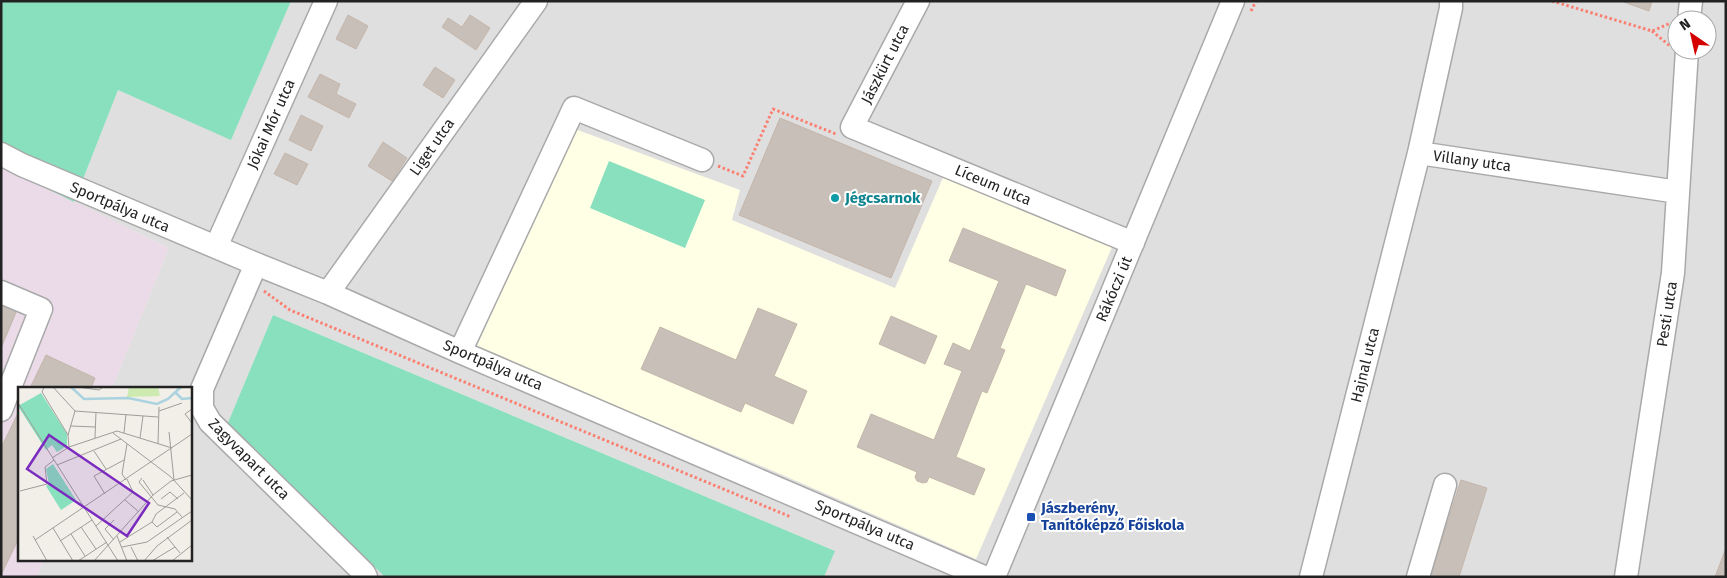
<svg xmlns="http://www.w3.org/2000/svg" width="1727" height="578" viewBox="0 0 1727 578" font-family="'Fira Sans',sans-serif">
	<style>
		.residential { fill: #e0dfdf; fill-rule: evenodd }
		.industrial { fill: #ebdbe8 }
		.education { fill: #ffffe5 }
		.pitch { fill: #88e0be }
		.building { fill: #c7bfb8; stroke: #c4b6ab }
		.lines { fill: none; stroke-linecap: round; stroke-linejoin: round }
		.minor-casing { stroke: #a9a9a9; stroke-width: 25 }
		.path { stroke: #fa8072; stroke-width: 3; stroke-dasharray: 2.5 2.5; stroke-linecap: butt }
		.minor { stroke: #fff; stroke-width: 22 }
		.culture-dot { fill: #0f9aa8; stroke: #fff; stroke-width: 2 }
		.transit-dot { fill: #1a4fb4; stroke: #fff; stroke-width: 2 }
		.labels { text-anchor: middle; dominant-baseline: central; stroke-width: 4; stroke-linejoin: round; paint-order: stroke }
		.street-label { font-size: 15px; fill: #222; stroke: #fff }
		.culture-label { font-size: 15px; font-weight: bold; fill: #0d838f; stroke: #fff; text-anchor: start }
		.transit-label { font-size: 15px; font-weight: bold; fill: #164399; stroke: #fff; text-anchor: start }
		.inset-river { fill: none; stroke: #aad3df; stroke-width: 2.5 }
		.inset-road { fill: none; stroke: #9f9d99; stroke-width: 1 }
		.view { fill: #7b2cbf; fill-opacity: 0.15; stroke: #7b2cbf; stroke-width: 2.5 }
		.inset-edge { fill: none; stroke: #222; stroke-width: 2.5 }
	</style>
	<rect width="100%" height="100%" fill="#f2efe9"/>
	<path class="residential" d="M 291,1 L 1726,1 L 1726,577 L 824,577 L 835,551 L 273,315 L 227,425 L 385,577 L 37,577 L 44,559 L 190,559 L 190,388 L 112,388 L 169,248 L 74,202 L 118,90 L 231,139 ZM 1677,20 L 1707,20 L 1707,50 L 1677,50 Z"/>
	<path class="industrial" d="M 1,166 L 169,248 L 112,388 L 19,388 L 19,559 L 44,559 L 37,577 L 1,577 Z"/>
	<path class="education" d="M 575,129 L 740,190 L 732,220 L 895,288 L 945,173 L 1113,245 L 976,559 L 778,473 L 476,348 Z"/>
	<path class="pitch" d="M 1,1 L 291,1 L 231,140 L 118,90 L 74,202 L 1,166 Z
		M 609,161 L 705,200 L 685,248 L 590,208 Z
		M 273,315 L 835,551 L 824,577 L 385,577 L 227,425 Z"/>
	<path class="building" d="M 1621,1 L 1652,1 L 1649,11 Z
		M 348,15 L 368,26 L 356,49 L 336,39 Z
		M 470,15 L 490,28 L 476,50 L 442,27 L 448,18 L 462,27 Z
		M 435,67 L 455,80 L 443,98 L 423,85 Z
		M 320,74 L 340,84 L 336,94 L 356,104 L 349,118 L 308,97 Z
		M 301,115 L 323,126 L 311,151 L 289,140 Z
		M 780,118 L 932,181 L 891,278 L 739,215 Z
		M 383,142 L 407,158 L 392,181 L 368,166 Z
		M 285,153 L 308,164 L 297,185 L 274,174 Z
		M 963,228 L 1066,270 L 1056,296 L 1026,284 L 1000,348 L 1005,350 L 987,393 L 982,391 L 956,457 L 985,469 L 974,495 L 929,477 L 927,482 L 923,483 L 917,481 L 915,477 L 917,472 L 857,447 L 871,414 L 934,440 L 962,371 L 944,364 L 953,343 L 970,351 L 999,281 L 949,261 Z
		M 1,303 L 17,310 L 1,348 Z
		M 758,308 L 797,324 L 774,376 L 807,391 L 793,424 L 745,403 L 741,412 L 641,369 L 660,327 L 736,360 Z
		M 891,316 L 937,336 L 925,364 L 879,344 Z
		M 46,355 L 95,378 L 91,388 L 30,388 Z
		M 19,411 L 19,538 L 1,575 L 1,448 Z
		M 1461,480 L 1487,488 L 1459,577 L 1430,577 Z
		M 1726,548 L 1726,577 L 1715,577 Z"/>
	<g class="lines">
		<defs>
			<path id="minor" d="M 918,1 L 852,127 L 1133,243
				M 1689,20 L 1691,1
				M 1419,153 L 1678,192
				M 1,154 L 22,165 L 256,264 L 328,293 L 460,352 L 984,577
				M 216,247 L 326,1
				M 256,264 L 202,389 L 202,408 L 210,422 L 364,573 L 366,577
				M 1,292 L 41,309 L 1,410
				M 328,293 L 536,1
				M 460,352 L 574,108 L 702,160
				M 994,577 L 1233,1
				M 1311,577 L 1419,153 L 1451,8 L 1451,1
				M 1418,577 L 1445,485
				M 1626,577 L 1673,273 L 1687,50"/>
		</defs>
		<use href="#minor" class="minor-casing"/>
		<path class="path" d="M 1552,1 L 1652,31 L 1671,23
			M 1251,11 L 1256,1
			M 1652,31 L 1670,46
			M 718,166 L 743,176 L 773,109 L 836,134
			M 264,291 L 290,310 L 791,517"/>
		<use href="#minor" class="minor"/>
	</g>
	<circle class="culture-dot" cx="835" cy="198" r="5"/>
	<rect class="transit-dot" x="1026" y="512" width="10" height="10" rx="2.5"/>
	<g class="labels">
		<g class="street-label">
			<text transform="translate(885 64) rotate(-63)">Jászkürt utca</text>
			<text transform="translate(271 124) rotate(-66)">Jókai Mór utca</text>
			<text transform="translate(432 147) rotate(-55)">Liget utca</text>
			<text transform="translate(1472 161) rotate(8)">Villany utca</text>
			<text transform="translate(993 185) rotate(23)">Líceum utca</text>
			<text transform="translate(120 207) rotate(23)">Sportpálya utca</text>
			<text transform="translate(1114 289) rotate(-67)">Rákóczi út</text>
			<text transform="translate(1667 314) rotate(-81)">Pesti utca</text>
			<text transform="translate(493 365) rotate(23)">Sportpálya utca</text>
			<text transform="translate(1365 365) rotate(-76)">Hajnal utca</text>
			<text transform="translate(249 459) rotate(45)">Zagyvapart utca</text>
			<text transform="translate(865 525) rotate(23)">Sportpálya utca</text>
		</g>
		<g class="culture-label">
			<text x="845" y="198">Jégcsarnok</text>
		</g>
		<g class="transit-label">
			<text x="1041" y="508">Jászberény,<tspan x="1041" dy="17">Tanítóképző Főiskola</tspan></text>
		</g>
	</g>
	<g transform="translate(18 387)">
		<rect width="174" height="174" fill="#f2efe9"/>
		<path d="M 111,0 L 140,0 L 142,9 L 109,10 Z" fill="#cdebb0"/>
		<path d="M 23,6 L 49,47 L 49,59 L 39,65 L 34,58 L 28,63 L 0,19 ZM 35,77 L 58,113 L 43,123 L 28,99 L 31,97 L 28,82 Z" fill="#88e0be"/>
		<path class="inset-river" d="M 53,0 L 66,12 L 110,11 L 139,17 L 150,12 L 163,0M 157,5 L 164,12 L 174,11"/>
		<path class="inset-road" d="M 26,0 L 24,5 L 50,48M 35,0 L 57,24 L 140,30M 60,0 L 81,3 L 85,0M 0,16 L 100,174M 174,22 L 167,27 L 174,36M 141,24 L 164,16M 53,39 L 77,40M 151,45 L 156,93M 95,46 L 153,90 L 174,113M 106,46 L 108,27M 77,51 L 78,25M 122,51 L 125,29M 140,57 L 141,20M 51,60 L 50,48 L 57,24M 76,64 L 88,82M 34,71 L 51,60 L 99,44 L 154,61M 39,78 L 103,52M 124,91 L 121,95 L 140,118 L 157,122 L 164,130M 108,93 L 104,87 L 109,57M 125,93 L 135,108M 2,104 L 29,97 L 27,80 L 36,73M 87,107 L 76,89 L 106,73M 143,112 L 152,105 L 160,112M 107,113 L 121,125M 134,135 L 139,140 L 159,125M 78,139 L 115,105 L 109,92M 63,140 L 78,162M 35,141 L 55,174M 53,147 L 67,169M 15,149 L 29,174M 99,149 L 109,174M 149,150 L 162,166M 17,153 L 174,47M 96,153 L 87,142 L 96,133M 42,154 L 74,133M 102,155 L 134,135 L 138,127 L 166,106M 104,160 L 129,155 L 174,124M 113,160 L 120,174M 60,174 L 89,155M 76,174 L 135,108 L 153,94 L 174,88M 126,174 L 139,159 L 174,133M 134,174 L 157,160M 154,174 L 174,158"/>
		<path class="view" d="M 31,48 L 131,116 L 109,149 L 9,82 Z"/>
		<rect width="174" height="174" class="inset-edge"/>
	</g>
	<rect width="1727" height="578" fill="none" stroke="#222222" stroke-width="5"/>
	<g transform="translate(1692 35) rotate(326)"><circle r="24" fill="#ffffff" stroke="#a7a7a7"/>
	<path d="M0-4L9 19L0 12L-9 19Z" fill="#d40000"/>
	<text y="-8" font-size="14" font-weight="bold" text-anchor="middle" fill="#222222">N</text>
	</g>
</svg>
